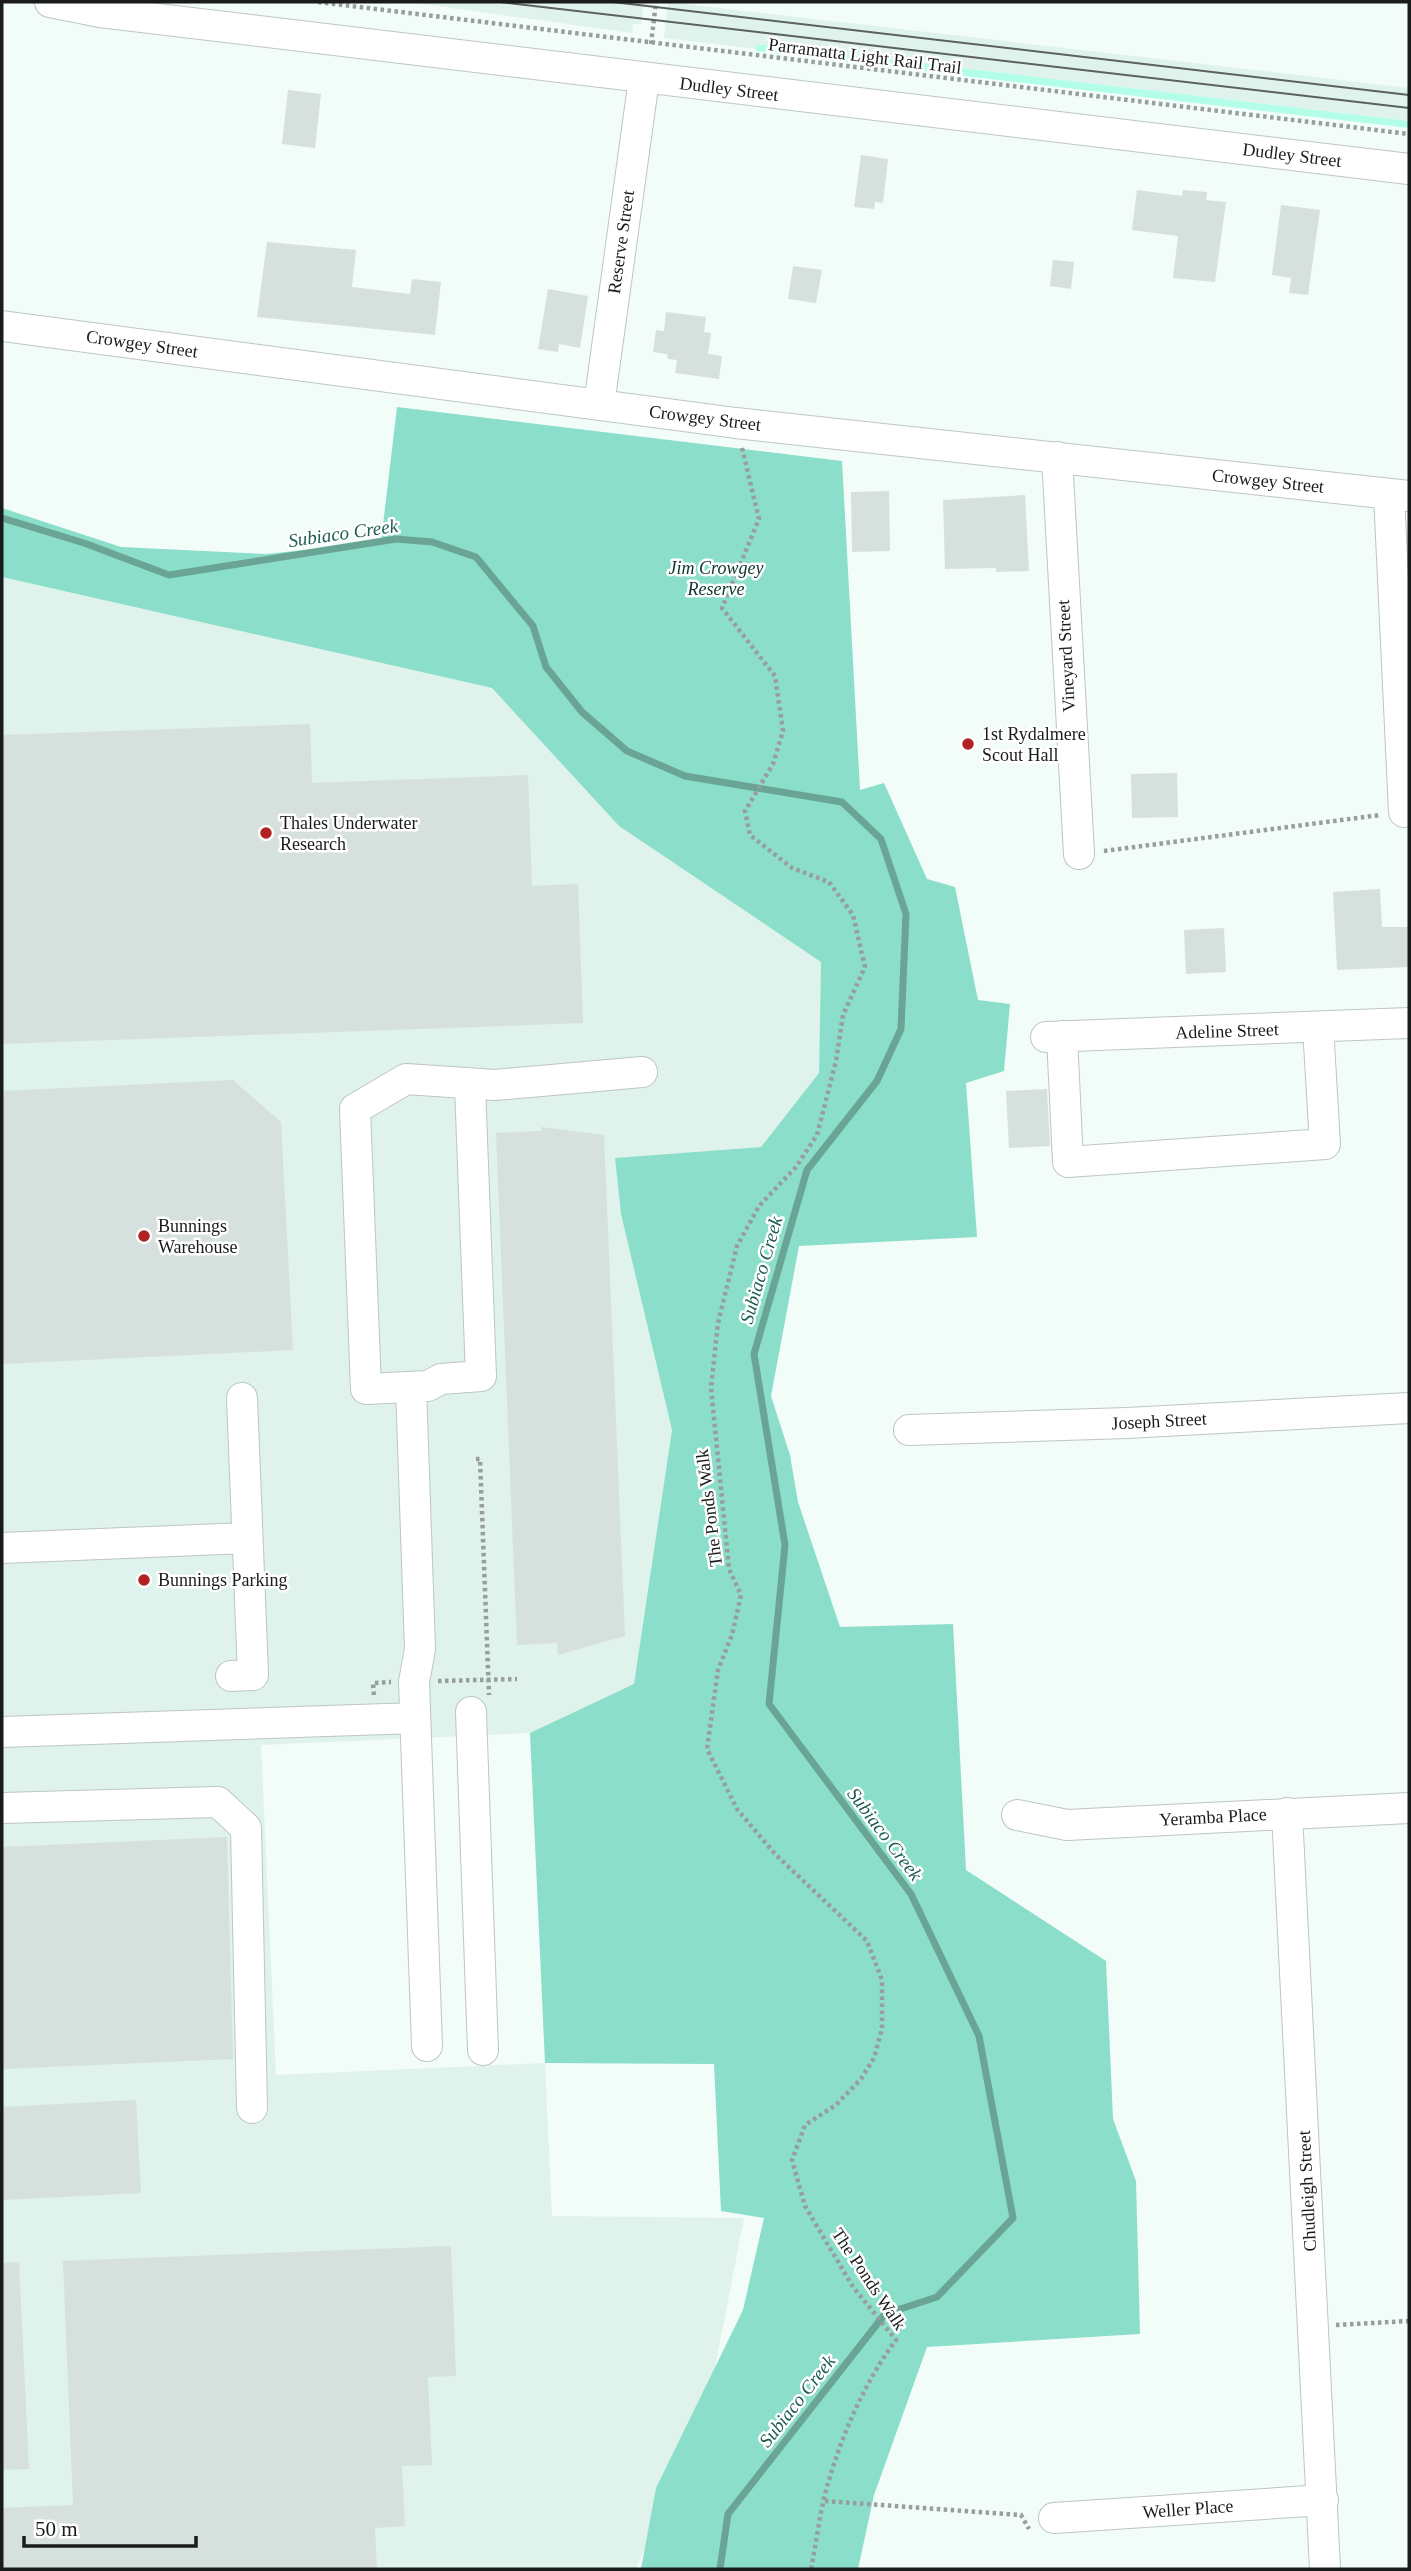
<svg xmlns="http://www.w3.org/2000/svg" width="1411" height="2571" viewBox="0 0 1411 2571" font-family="'Times New Roman',serif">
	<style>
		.built { fill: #dff2ec }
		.green { fill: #b2fee9 }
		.forest { fill: #8bdec9 }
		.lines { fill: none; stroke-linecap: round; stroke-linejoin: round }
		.stream { stroke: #6aa495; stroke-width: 7 }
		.building { fill: #d6e0dd }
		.minor-casing { stroke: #bdc6c3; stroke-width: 32 }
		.path { stroke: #979e9c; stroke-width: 4.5; stroke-dasharray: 3.5 3.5; stroke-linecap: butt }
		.minor { stroke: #fff; stroke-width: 30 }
		.tram { stroke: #5c6160; stroke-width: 2 }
		.poi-dot { fill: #b22124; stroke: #fff; stroke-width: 2.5 }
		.labels { text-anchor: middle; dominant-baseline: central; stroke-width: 5; stroke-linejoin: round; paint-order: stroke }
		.street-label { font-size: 18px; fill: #191c1b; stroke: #fff }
		.park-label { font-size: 18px; font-style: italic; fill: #0d352d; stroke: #fff }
		.poi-label { font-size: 18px; fill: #191c1b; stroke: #fff; text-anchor: start }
		.water-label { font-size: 19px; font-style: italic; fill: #1a5d4f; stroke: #fff }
	</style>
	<rect width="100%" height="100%" fill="#f2fcf9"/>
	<path class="built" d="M 408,2 L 644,2 L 641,24 L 633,24 L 632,33 Z
		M 668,2 L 1409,88 L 1409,121 L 757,44 L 756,49 L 664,38 Z
		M 2,577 L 492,688 L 619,826 L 821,962 L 819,1073 L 761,1147 L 615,1158 L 621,1214 L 672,1430 L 634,1685 L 530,1733 L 261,1745 L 276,2075 L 545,2063 L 552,2216 L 744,2218 L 709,2399 L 636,2569 L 2,2569 Z"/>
	<path class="green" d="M 757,44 L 1409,121 L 1409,128 L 820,59 L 821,55 L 807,53 L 807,57 L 756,51 Z"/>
	<path class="forest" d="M 397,407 L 842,461 L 860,790 L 884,783 L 927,879 L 955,887 L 978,1000 L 1010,1004 L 1004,1071 L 966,1083 L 977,1237 L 799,1246 L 771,1396 L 790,1455 L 798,1502 L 840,1627 L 953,1624 L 966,1870 L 1106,1961 L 1113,2119 L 1136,2181 L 1140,2334 L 927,2347 L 874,2495 L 858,2569 L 641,2569 L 656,2488 L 743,2310 L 764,2218 L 721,2211 L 714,2064 L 545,2063 L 530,1733 L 634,1684 L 672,1430 L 621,1214 L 615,1158 L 761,1147 L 819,1073 L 821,962 L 619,826 L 492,688 L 2,577 L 2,508 L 121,547 L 266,554 L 381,542 Z"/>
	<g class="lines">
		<path class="stream" d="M 2,518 L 84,543 L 169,575 L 396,539 L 432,542 L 476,557 L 533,626 L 546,667 L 582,712 L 627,751 L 685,776 L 842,802 L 881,839 L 906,914 L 901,1029 L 877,1081 L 807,1170 L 754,1354 L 785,1545 L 769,1704 L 911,1894 L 979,2036 L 1013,2218 L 937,2297 L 885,2314 L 728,2514 L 720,2569"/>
	</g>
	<path class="building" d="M 288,90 L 321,94 L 315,148 L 282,144 Z
		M 861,155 L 888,159 L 883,203 L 875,202 L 874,209 L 854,207 Z
		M 1137,190 L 1182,196 L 1183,190 L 1207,192 L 1206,200 L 1226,202 L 1215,282 L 1173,278 L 1178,236 L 1132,230 Z
		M 1281,205 L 1320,210 L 1308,295 L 1289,293 L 1291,278 L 1272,275 Z
		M 267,242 L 356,250 L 352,287 L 410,294 L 412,279 L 441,282 L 435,335 L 257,317 Z
		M 1053,260 L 1074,262 L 1071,289 L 1050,286 Z
		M 793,266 L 822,270 L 816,303 L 788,299 Z
		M 548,289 L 588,296 L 580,348 L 559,344 L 558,352 L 538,349 Z
		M 666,312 L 706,317 L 704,332 L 711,333 L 708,354 L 722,356 L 719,379 L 675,373 L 677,360 L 668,359 L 667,354 L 653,352 L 656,330 L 664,331 Z
		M 889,491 L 890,551 L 852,552 L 851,492 Z
		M 1025,495 L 1029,571 L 996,572 L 996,568 L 945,569 L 943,500 Z
		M 310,724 L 312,783 L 528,775 L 532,886 L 578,884 L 583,1023 L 2,1044 L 2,735 Z
		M 1177,773 L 1178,817 L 1132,818 L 1131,774 Z
		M 1380,889 L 1382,927 L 1409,927 L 1409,967 L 1337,970 L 1333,892 Z
		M 1224,928 L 1226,972 L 1186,974 L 1184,930 Z
		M 233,1080 L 281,1122 L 293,1350 L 2,1364 L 2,1091 Z
		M 1047,1089 L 1050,1146 L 1009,1148 L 1006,1091 Z
		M 541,1127 L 604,1135 L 625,1636 L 558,1655 L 557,1643 L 517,1645 L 496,1133 L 541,1131 Z
		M 227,1837 L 233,2059 L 2,2069 L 2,1847 Z
		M 136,2100 L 141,2193 L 2,2200 L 2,2107 Z
		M 451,2246 L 456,2376 L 428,2377 L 432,2465 L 402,2466 L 405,2526 L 375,2528 L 377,2569 L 2,2569 L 2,2508 L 73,2505 L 63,2261 Z
		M 19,2262 L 29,2469 L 2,2470 L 2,2263 Z"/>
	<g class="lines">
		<defs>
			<path id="minor" d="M 50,2 L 100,12 L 1409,169
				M 2,326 L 736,423 L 1409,496
				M 599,405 L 644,79
				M 1057,457 L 1079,854
				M 1389,494 L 1404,812
				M 1062,1036 L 1068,1162 L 1325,1144 L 1318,1027
				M 1046,1037 L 1409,1023
				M 470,1086 L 481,1376 L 441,1379 L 428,1386 L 366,1389 L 355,1109 L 406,1079 L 495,1085 L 642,1072
				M 411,1387 L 420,1649 L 414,1682 L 427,2046
				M 909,1430 L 1127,1423 L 1409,1408
				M 2,1548 L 247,1538
				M 231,1676 L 253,1675 L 242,1398
				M 471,1712 L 483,2050
				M 2,1732 L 415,1718
				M 2,1808 L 218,1802 L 246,1828 L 252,2108
				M 1287,1813 L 1325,2569
				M 1017,1815 L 1067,1825 L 1409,1808
				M 1054,2518 L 1323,2500"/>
		</defs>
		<use href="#minor" class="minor-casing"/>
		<path class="path" d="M 318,2 L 1409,134
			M 651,44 L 656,2
			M 742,448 L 759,519 L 722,608 L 775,676 L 783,731 L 773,764 L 745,811 L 750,835 L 792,868 L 829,882 L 853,915 L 865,967 L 843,1015 L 836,1061 L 817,1135 L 796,1167 L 759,1206 L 737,1246 L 718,1323 L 711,1388 L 729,1569 L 741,1595 L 732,1635 L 718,1670 L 707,1749 L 737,1809 L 775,1854 L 867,1941 L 882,1980 L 882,2029 L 874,2058 L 861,2079 L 836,2105 L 805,2125 L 792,2160 L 805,2206 L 853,2287 L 896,2340 C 866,2380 843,2432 829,2480 C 820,2508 817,2540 811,2569
			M 1104,851 L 1380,815
			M 476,1459 L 480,1459 L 489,1695
			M 438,1681 L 517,1679
			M 374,1695 L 373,1683 L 391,1682
			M 1336,2325 L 1409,2321
			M 825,2501 L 1021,2515 L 1029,2529"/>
		<use href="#minor" class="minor"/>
		<path class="tram" d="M 500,2 L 1409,108
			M 613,2 L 1409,95"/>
	</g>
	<g class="poi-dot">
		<circle cx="968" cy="744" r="7"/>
		<circle cx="266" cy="833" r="7"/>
		<circle cx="144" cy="1236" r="7"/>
		<circle cx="144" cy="1580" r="7"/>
	</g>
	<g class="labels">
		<g class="street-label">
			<text transform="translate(865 56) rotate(7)">Parramatta Light Rail Trail</text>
			<text transform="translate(729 89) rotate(7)">Dudley Street</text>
			<text transform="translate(1292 155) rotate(7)">Dudley Street</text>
			<text transform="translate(621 242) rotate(-82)">Reserve Street</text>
			<text transform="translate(142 344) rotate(8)">Crowgey Street</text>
			<text transform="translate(705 418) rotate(7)">Crowgey Street</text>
			<text transform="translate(1268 481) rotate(6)">Crowgey Street</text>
			<text transform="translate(1066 656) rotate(-93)">Vineyard Street</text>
			<text transform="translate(1227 1031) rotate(-2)">Adeline Street</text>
			<text transform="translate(1159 1421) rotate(-3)">Joseph Street</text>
			<text transform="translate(709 1508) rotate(-97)">The Ponds Walk</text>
			<text transform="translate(1213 1817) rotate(-3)">Yeramba Place</text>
			<text transform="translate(1307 2191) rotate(-93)">Chudleigh Street</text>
			<text transform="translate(869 2279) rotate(56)">The Ponds Walk</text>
			<text transform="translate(1188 2509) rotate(-4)">Weller Place</text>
		</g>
		<g class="park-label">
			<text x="716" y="568">Jim Crowgey<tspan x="716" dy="21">Reserve</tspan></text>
		</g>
		<g class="poi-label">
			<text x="982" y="734">1st Rydalmere<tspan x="982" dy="21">Scout Hall</tspan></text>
			<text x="280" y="823">Thales Underwater<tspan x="280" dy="21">Research</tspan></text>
			<text x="158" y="1226">Bunnings<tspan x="158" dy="21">Warehouse</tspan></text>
			<text x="158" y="1580">Bunnings Parking</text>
		</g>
		<g class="water-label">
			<text transform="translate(343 533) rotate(-8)">Subiaco Creek</text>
			<text transform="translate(761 1270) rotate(-74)">Subiaco Creek</text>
			<text transform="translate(885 1834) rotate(53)">Subiaco Creek</text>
			<text transform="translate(797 2401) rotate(-52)">Subiaco Creek</text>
		</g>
	</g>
	<rect width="1411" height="2571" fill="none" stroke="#191c1b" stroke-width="7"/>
	<path d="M24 2536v10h172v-10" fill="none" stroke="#191c1b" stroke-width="3.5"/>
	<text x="35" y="2536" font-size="21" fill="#191c1b" stroke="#ffffff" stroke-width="5" paint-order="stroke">50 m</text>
</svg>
